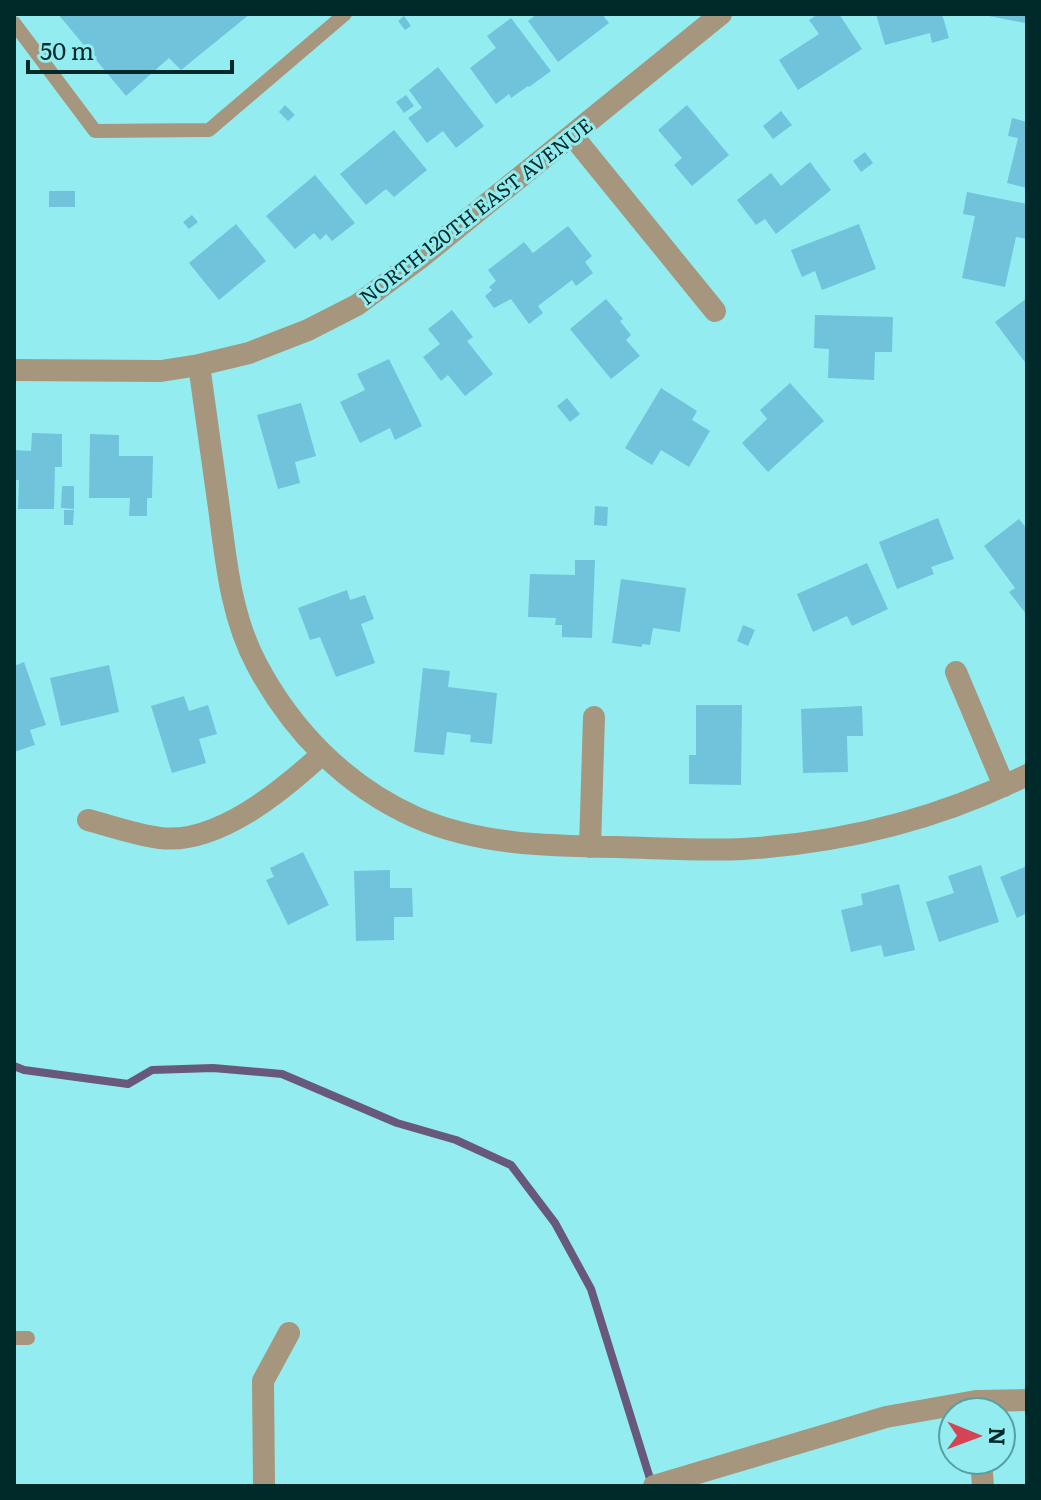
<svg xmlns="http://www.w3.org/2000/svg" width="1041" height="1500" viewBox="0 0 1041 1500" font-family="Literata,serif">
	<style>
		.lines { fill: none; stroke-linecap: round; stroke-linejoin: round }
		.stream { stroke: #68597c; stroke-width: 8 }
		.building { fill: #70c3da }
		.service { stroke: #a6967e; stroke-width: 14 }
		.minor { stroke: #a6967e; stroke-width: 22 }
		.labels { text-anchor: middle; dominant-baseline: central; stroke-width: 6; stroke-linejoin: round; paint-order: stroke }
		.street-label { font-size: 20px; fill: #00292a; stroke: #93edf0 }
	</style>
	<rect width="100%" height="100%" fill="#93edf0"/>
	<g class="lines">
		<path class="stream" d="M 14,1066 L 24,1070 L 128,1084 L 152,1070 L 213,1068 L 282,1074 L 397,1123 L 456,1140 L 511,1165 L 555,1223 L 591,1289 L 652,1485"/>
	</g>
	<path class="building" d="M 58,14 L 250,14 L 181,70 L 169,58 L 126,96 Z
		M 537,14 L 602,14 L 609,23 L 558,62 L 528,21 Z
		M 818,14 L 839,14 L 862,49 L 798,90 L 779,60 L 819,34 L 809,20 Z
		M 876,14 L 942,14 L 949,38 L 932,43 L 930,33 L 885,45 Z
		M 979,14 L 1026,14 L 1025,23 Z
		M 404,16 L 411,26 L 405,30 L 398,21 Z
		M 511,18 L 551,71 L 529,87 L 528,86 L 511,98 L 509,94 L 496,104 L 470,68 L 496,48 L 487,36 Z
		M 438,67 L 484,126 L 456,148 L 443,131 L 427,143 L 408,118 L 422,108 L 409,90 Z
		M 406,95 L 414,106 L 404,113 L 396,102 Z
		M 285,105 L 295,115 L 288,121 L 279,112 Z
		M 687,105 L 729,155 L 692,186 L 674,165 L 682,158 L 658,130 Z
		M 781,111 L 792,125 L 773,139 L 763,126 Z
		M 1012,118 L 1027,122 L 1027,188 L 1007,183 L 1018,138 L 1008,136 Z
		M 394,130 L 427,170 L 394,197 L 386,189 L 366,205 L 340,174 Z
		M 865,152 L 873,163 L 861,172 L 853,161 Z
		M 810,162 L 831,190 L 776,234 L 765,219 L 756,225 L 737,200 L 771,173 L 781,186 Z
		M 315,175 L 355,223 L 332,241 L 326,234 L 320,240 L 314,233 L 295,249 L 266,216 Z
		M 49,191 L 75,191 L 75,207 L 49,207 Z
		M 967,192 L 1027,204 L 1027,239 L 1016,237 L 1005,287 L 962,278 L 975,216 L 963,214 Z
		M 192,215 L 198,222 L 189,229 L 183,222 Z
		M 236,224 L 266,261 L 219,300 L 189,263 Z
		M 859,224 L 876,269 L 822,290 L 815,271 L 802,277 L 791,250 Z
		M 568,226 L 592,256 L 585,262 L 593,273 L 576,286 L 572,280 L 538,306 L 543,313 L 529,324 L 511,299 L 494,308 L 485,296 L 492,290 L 489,287 L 496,281 L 488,270 L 524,242 L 533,253 Z
		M 1027,298 L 1027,365 L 995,322 Z
		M 606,299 L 623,319 L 620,321 L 631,335 L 626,340 L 640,356 L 611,379 L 570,329 Z
		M 452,310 L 473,337 L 467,341 L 493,374 L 465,396 L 448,375 L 441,381 L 423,357 L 440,344 L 428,329 Z
		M 815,315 L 893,317 L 892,352 L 875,352 L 874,380 L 828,378 L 829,349 L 814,348 Z
		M 389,359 L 422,426 L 395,440 L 390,428 L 360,443 L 340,402 L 365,390 L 357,374 Z
		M 790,383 L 824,421 L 768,472 L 742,443 L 767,419 L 760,410 Z
		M 661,388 L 697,411 L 692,420 L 710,431 L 689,467 L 661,450 L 652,465 L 625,448 Z
		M 567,398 L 580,414 L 570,422 L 557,406 Z
		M 301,403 L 316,456 L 295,462 L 300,483 L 278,489 L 257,415 Z
		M 32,433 L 62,434 L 62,467 L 55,467 L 54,509 L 18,509 L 19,480 L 14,480 L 14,450 L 31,451 Z
		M 90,434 L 119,435 L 119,456 L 153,456 L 152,498 L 147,498 L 147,516 L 129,516 L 130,498 L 89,498 Z
		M 62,486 L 74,486 L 74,509 L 61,508 Z
		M 595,506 L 608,507 L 607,526 L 594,525 Z
		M 64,510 L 74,510 L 73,525 L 64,525 Z
		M 938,518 L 954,559 L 931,567 L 934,574 L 897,589 L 879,542 Z
		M 1019,519 L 1027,529 L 1027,615 L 1009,592 L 1015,588 L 984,546 Z
		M 575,560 L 595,560 L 592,638 L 562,637 L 562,625 L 555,625 L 556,618 L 528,617 L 530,574 L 575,575 Z
		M 867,563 L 888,609 L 852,626 L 847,616 L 813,632 L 797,594 Z
		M 621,579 L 686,588 L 680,632 L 653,628 L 650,645 L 642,644 L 642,647 L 612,643 Z
		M 347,590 L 350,600 L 365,595 L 374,619 L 361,624 L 375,663 L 336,677 L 320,637 L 310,640 L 298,608 Z
		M 743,625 L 755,630 L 748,646 L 737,641 Z
		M 24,662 L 46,725 L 30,730 L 35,745 L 14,752 L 14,666 Z
		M 109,665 L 119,712 L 61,726 L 50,678 Z
		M 423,668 L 450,671 L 448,687 L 497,693 L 492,744 L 470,742 L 471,735 L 447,732 L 444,755 L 414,752 Z
		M 184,696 L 189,711 L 208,705 L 217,734 L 199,739 L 206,763 L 172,773 L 151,706 Z
		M 696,705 L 742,705 L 741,785 L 689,784 L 689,755 L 696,755 Z
		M 862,706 L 863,736 L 847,736 L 848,772 L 803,773 L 801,709 Z
		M 303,852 L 329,905 L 288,925 L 266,880 L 274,877 L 270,868 Z
		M 981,865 L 999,922 L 939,942 L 926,902 L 954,893 L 948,876 Z
		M 1027,866 L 1027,913 L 1017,918 L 1000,877 Z
		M 390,870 L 390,888 L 412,888 L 413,917 L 394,917 L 394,940 L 356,941 L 354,871 Z
		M 899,884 L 915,950 L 884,957 L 881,945 L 851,952 L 841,910 L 863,905 L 861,894 Z"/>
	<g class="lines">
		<path class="service" d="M 14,23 L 95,131 L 209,130 L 345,14
			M 14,1338 L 28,1338"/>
		<path class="minor" d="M 572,135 L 715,311
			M 199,365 C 206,412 212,460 219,508 C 226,561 231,617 257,665 C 292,731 346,786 415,817 C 478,845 549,846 616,847 C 658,848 701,851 743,849 C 841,843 939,819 1027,775
			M 14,370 L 161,371 L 199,365 L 249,353 L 308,330 L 357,305 L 419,259 L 721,14
			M 956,672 L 1004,786
			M 88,820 C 111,826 136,835 160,838 C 217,845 282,791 321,755
			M 590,847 L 594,717
			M 981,1460 L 983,1486
			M 264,1486 L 263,1381 L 289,1333
			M 654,1486 L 886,1417 L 976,1401 L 1027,1400"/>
	</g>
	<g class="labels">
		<g class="street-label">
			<text transform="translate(475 210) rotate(-38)">NORTH 120TH EAST AVENUE</text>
		</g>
	</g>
	<rect width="1041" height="1500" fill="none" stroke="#00292a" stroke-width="32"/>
	<g transform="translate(977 1436) rotate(91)"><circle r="38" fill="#93edf0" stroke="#589fa1" stroke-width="2"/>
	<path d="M0-6L14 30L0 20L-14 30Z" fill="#d44455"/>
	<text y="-12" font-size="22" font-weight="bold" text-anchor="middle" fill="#00292a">N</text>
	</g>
	<path d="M28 60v12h204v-12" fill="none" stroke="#00292a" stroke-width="4"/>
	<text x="40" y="60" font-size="24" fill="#00292a" stroke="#93edf0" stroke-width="6" paint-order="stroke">50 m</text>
</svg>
